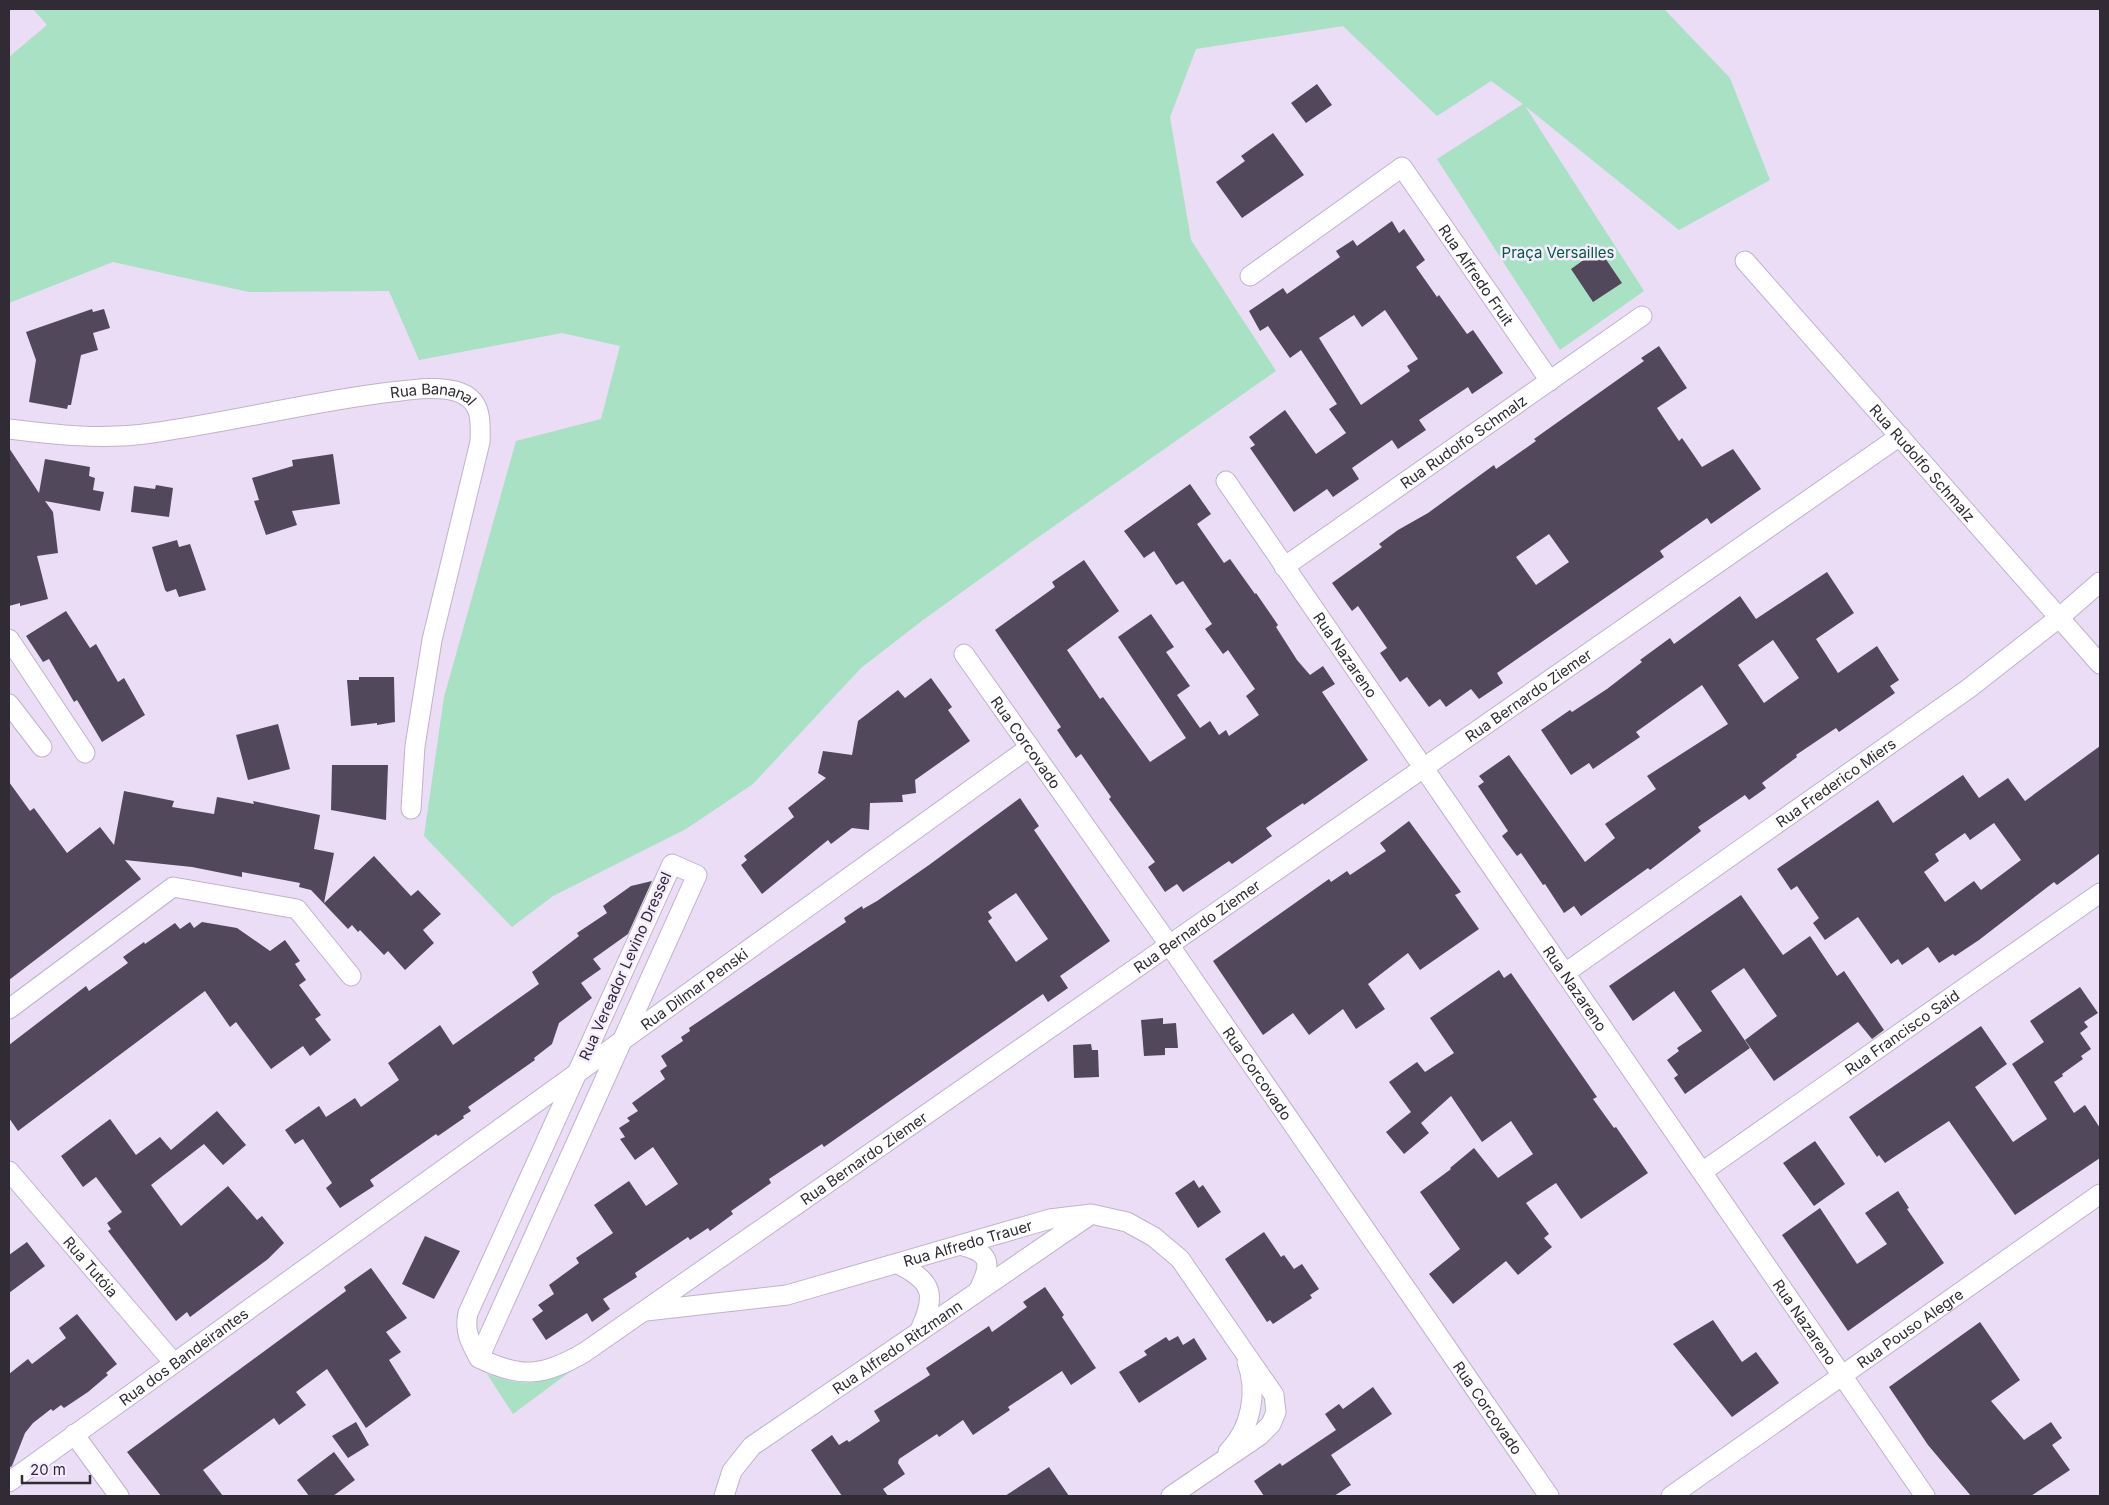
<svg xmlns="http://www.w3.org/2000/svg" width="2109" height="1505" viewBox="0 0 2109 1505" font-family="Inter,sans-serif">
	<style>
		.green { fill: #a8e1c4 }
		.building { fill: #52485b; fill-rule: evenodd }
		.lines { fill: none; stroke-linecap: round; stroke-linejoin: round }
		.street-casing { stroke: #bfb3ca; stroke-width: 21 }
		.street { stroke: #fff; stroke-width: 19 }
		.labels { text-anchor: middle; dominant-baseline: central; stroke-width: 5; stroke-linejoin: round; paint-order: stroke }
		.park-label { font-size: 15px; fill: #055a3c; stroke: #f6ecff }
		.street-label { font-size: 15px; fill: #302b34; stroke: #f6ecff }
	</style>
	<rect width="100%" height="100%" fill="#eaddf5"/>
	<path class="green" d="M 33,9 L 1664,9 L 1730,78 L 1770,180 L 1679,230 L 1525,106 L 1644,291 L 1560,350 L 1437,159 L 1523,104 L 1491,81 L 1437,116 L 1343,26 L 1196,49 L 1170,117 L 1191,240 L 1276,371 L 1037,538 L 923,620 L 861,668 L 753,784 L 686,829 L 553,896 L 512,927 L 424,836 L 444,697 L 516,441 L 601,419 L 620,346 L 562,333 L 419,360 L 389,291 L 249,292 L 113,262 L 9,303 L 9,57 L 47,25 Z
		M 575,1368 L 513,1414 L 487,1374 C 524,1387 540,1386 575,1368 Z"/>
	<path class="building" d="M 1317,84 L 1332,105 L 1306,123 L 1291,103 Z
		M 1273,133 L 1304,175 L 1242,218 L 1216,182 L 1245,161 L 1241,156 Z
		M 1392,221 L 1399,233 L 1404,229 L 1425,260 L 1416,267 L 1437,297 L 1439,295 L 1467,334 L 1473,330 L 1503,373 L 1472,394 L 1468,387 L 1419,420 L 1426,430 L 1398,449 L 1392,440 L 1352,468 L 1359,479 L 1333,497 L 1327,489 L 1294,512 L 1250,448 L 1255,445 L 1249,437 L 1285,410 L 1316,454 L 1346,433 L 1329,409 L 1337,404 L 1301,350 L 1290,358 L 1268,326 L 1260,331 L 1249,311 L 1283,288 L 1287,294 L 1340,257 L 1336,251 L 1353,240 L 1357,246 ZM 1385,310 L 1418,359 L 1407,366 L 1410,371 L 1361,405 L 1319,338 L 1354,315 L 1362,327 Z
		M 1599,249 L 1622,283 L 1593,302 L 1571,269 Z
		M 92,309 L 93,312 L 104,309 L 110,328 L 93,333 L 98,350 L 81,355 L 71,405 L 68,405 L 67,409 L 29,402 L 36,360 L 26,332 Z
		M 1659,346 L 1687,388 L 1657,408 L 1679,441 L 1682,438 L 1702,467 L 1733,449 L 1761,489 L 1711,524 L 1707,518 L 1660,551 L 1664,557 L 1497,673 L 1503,683 L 1479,699 L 1471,689 L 1446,707 L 1440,699 L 1429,707 L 1407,677 L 1400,682 L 1380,653 L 1387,648 L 1358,606 L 1352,611 L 1332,583 L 1382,547 L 1379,544 L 1398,530 L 1428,513 L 1494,465 L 1496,469 L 1536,441 L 1534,439 L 1644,361 L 1641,358 ZM 1549,534 L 1569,562 L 1536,585 L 1516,557 Z
		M 9,448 L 39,493 L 45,459 L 90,467 L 89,476 L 95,478 L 93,490 L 104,492 L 100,511 L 45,501 L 53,512 L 58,553 L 37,556 L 48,599 L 20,606 L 20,603 L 9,606 Z
		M 333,454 L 340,504 L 292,511 L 297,525 L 266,535 L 254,501 L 259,500 L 252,478 L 293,466 L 292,460 Z
		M 1190,484 L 1211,514 L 1197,524 L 1224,563 L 1230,559 L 1255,594 L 1256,593 L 1278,625 L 1276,627 L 1297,660 L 1310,675 L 1323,666 L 1335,684 L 1322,692 L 1368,760 L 1304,805 L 1303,803 L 1266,828 L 1272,836 L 1232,864 L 1229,861 L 1183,892 L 1177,884 L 1165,892 L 1148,867 L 1155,862 L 1109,799 L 1111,797 L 1081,754 L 1076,758 L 1057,730 L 1061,727 L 995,630 L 1055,587 L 1052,582 L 1084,560 L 1119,611 L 1067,650 L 1100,699 L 1103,697 L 1150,762 L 1186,738 L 1118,637 L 1151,614 L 1174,647 L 1166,652 L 1190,686 L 1177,695 L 1200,728 L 1210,721 L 1219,735 L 1226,730 L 1229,736 L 1259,715 L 1246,696 L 1255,689 L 1228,650 L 1223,654 L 1205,629 L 1212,624 L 1183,581 L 1176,585 L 1154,551 L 1144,558 L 1124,531 Z
		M 156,485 L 173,488 L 169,517 L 131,512 L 134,486 L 155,489 Z
		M 177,540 L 179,547 L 190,544 L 206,590 L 179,597 L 176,589 L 167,592 L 165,590 L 152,547 Z
		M 1827,572 L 1854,613 L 1816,639 L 1838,673 L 1877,646 L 1899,680 L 1890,686 L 1895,693 L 1839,732 L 1836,728 L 1796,755 L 1797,757 L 1762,783 L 1766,788 L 1749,800 L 1745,795 L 1698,827 L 1701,831 L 1650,870 L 1648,868 L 1581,916 L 1574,906 L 1564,913 L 1545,884 L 1543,885 L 1521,853 L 1517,856 L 1502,836 L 1508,831 L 1478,786 L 1484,782 L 1479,776 L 1509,755 L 1585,862 L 1615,838 L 1605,824 L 1656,789 L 1647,776 L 1728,724 L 1702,685 L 1636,732 L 1640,737 L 1593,769 L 1589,763 L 1571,775 L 1541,730 L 1570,710 L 1572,712 L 1607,689 L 1642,662 L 1640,660 L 1670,638 L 1674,644 L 1740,596 L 1756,619 ZM 1773,640 L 1799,678 L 1764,703 L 1738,665 Z
		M 66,611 L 90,648 L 96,644 L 118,682 L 124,678 L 145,715 L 102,742 L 77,700 L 74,702 L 49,659 L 43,662 L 26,636 Z
		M 359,677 L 394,677 L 395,722 L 377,725 L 377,723 L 351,726 L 347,680 L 359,680 Z
		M 931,678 L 952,707 L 948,710 L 970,741 L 915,780 L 916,793 L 902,795 L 903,802 L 870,803 L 869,830 L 852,828 L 831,844 L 828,840 L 762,894 L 741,865 L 747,860 L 744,856 L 794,817 L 788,808 L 826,778 L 818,773 L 823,751 L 852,755 L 858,721 L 898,690 L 905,698 Z
		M 278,724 L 290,769 L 248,780 L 236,735 Z
		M 2100,746 L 2100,853 L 2057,885 L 2054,882 L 1979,940 L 1955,956 L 1953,954 L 1939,963 L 1928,947 L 1902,965 L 1898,959 L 1891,964 L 1858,917 L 1825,940 L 1813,923 L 1819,918 L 1797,886 L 1791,890 L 1777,869 L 1878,800 L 1893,823 L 1963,775 L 1979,798 L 2008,778 L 2025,801 ZM 1994,823 L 2021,860 L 1981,890 L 1974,881 L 1945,902 L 1924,872 L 1939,861 L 1935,854 L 1965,833 L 1970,840 Z
		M 332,765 L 388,765 L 386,820 L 331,810 Z
		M 9,782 L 30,811 L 34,808 L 67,853 L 100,827 L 114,845 L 124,791 L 174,801 L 172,807 L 214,814 L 217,797 L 254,804 L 253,801 L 320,815 L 314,849 L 334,853 L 324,903 L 374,856 L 411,896 L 418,890 L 441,914 L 423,930 L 434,943 L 405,970 L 388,951 L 384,955 L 360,930 L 358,932 L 352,925 L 348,929 L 311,890 L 299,887 L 300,883 L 242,872 L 242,877 L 192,867 L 125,860 L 141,879 L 9,980 Z
		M 1020,798 L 1039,826 L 1034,830 L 1110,941 L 1060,976 L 1068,988 L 1048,1002 L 1043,994 L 824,1147 L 822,1144 L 769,1179 L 771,1183 L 731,1211 L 733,1214 L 710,1231 L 708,1228 L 690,1240 L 688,1237 L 635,1273 L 637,1277 L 603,1299 L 610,1309 L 592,1322 L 587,1313 L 546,1340 L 532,1319 L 543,1311 L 538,1305 L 554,1294 L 549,1285 L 579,1263 L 576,1258 L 613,1233 L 594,1205 L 629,1181 L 646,1206 L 678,1184 L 653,1147 L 635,1160 L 620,1139 L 625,1137 L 619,1128 L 630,1121 L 627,1118 L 638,1111 L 632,1103 L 665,1079 L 660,1071 L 667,1066 L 661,1056 L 683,1041 L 681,1037 L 690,1031 L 689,1028 L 846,922 L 844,918 L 862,906 L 863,909 L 877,901 L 929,865 ZM 1016,893 L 1048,939 L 1016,962 L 988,921 L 992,918 L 988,912 Z
		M 1409,821 L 1461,892 L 1455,895 L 1479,929 L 1420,970 L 1408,953 L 1368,984 L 1385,1009 L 1356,1029 L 1343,1009 L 1309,1035 L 1293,1013 L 1263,1035 L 1213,961 L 1329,879 L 1331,882 L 1347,871 L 1350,875 L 1386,851 L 1380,843 Z
		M 652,881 L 628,934 L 593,959 L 601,969 L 581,983 L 592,998 L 559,1023 L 552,1044 L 534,1058 L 535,1060 L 468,1107 L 471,1111 L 463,1116 L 464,1118 L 438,1136 L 436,1134 L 370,1180 L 374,1186 L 340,1208 L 326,1188 L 332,1183 L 303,1139 L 295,1144 L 285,1130 L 319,1106 L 326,1117 L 355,1098 L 361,1107 L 399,1080 L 388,1063 L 440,1025 L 453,1045 L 539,984 L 532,972 L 579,936 L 577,933 L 607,913 L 603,906 L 631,886 Z
		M 1741,895 L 1783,955 L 1810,936 L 1837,976 L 1844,971 L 1884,1030 L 1872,1039 L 1858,1022 L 1774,1081 L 1745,1040 L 1777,1016 L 1744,968 L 1711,991 L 1750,1048 L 1685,1094 L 1674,1078 L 1678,1075 L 1667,1060 L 1679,1051 L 1677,1048 L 1702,1031 L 1674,991 L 1633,1021 L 1609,986 Z
		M 190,922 L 194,928 L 202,922 L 237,928 L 270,951 L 285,940 L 300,961 L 295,964 L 306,980 L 299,985 L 321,1015 L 315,1019 L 331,1040 L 310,1056 L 303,1046 L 271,1069 L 236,1022 L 230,1027 L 205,991 L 18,1131 L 9,1118 L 9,1045 L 86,986 L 89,991 L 128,963 L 123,957 L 144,942 L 145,944 L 175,923 L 180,929 Z
		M 1499,970 L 1504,978 L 1511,973 L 1597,1097 L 1593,1099 L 1614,1128 L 1616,1127 L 1648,1173 L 1581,1219 L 1556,1183 L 1526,1203 L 1549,1234 L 1544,1238 L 1552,1247 L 1518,1275 L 1506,1261 L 1453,1304 L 1429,1274 L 1460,1249 L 1420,1192 L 1451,1169 L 1450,1168 L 1474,1148 L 1498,1178 L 1533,1154 L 1511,1121 L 1482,1142 L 1451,1096 L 1421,1123 L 1429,1133 L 1404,1154 L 1386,1132 L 1411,1112 L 1389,1082 L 1417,1062 L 1425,1072 L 1454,1053 L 1430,1018 Z
		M 2080,987 L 2098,1013 L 2084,1022 L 2088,1027 L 2080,1033 L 2091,1049 L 2081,1056 L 2083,1059 L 2062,1074 L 2063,1076 L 2054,1082 L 2074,1113 L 2085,1105 L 2100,1128 L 2100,1158 L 2015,1215 L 1949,1121 L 1885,1163 L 1879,1155 L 1877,1157 L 1849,1117 L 1981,1026 L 2007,1064 L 1975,1087 L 2013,1142 L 2047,1119 L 2012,1064 L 2044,1042 L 2030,1021 Z
		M 1163,1018 L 1163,1024 L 1176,1023 L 1178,1048 L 1165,1048 L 1165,1055 L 1144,1056 L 1141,1020 Z
		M 1091,1044 L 1092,1050 L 1098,1050 L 1099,1077 L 1074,1078 L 1073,1045 Z
		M 217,1111 L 246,1145 L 223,1165 L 204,1144 L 151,1185 L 181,1226 L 228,1186 L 257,1220 L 262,1216 L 284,1243 L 268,1259 L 190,1317 L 187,1312 L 176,1321 L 108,1231 L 111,1229 L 107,1223 L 122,1212 L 96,1177 L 83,1187 L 61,1156 L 110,1119 L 136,1155 L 160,1137 L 171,1150 Z
		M 1815,1141 L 1845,1184 L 1814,1206 L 1783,1163 Z
		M 1194,1180 L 1199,1188 L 1203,1185 L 1221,1212 L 1198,1228 L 1175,1193 Z
		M 1898,1191 L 1909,1208 L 1907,1209 L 1944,1263 L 1848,1331 L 1782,1235 L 1820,1208 L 1857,1264 L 1887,1244 L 1865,1213 Z
		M 1264,1232 L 1281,1257 L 1284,1255 L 1294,1269 L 1302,1264 L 1319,1289 L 1310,1295 L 1312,1298 L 1273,1324 L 1270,1320 L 1267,1322 L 1225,1259 Z
		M 425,1236 L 460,1251 L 434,1299 L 402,1284 Z
		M 27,1242 L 45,1266 L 9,1293 L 9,1255 Z
		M 371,1268 L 407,1318 L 386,1332 L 401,1352 L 389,1360 L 411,1395 L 366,1428 L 327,1369 L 296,1392 L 306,1405 L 279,1425 L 274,1418 L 203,1470 L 223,1496 L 161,1496 L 127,1452 L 346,1291 L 344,1287 Z
		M 1045,1287 L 1064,1315 L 1062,1317 L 1096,1368 L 1071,1385 L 1062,1371 L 1008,1407 L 1010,1410 L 973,1435 L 963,1420 L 939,1437 L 937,1434 L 899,1459 L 898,1463 L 905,1474 L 883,1489 L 888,1496 L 842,1496 L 811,1450 L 832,1435 L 839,1445 L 847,1440 L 849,1442 L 880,1421 L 874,1411 L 930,1375 L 926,1368 L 989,1326 L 992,1332 L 1027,1307 L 1023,1302 Z
		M 77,1314 L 117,1364 L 106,1373 L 108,1375 L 88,1392 L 64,1408 L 61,1405 L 53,1411 L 51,1409 L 33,1423 L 25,1433 L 12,1466 L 9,1468 L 9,1374 L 28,1359 L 32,1364 L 66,1338 L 59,1328 Z
		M 1713,1320 L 1742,1362 L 1756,1352 L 1779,1383 L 1732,1417 L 1673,1344 Z
		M 1980,1322 L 2020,1380 L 1991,1401 L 2024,1440 L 2051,1422 L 2062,1438 L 2052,1445 L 2070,1470 L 2031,1496 L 1971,1496 L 1928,1445 L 1889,1387 Z
		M 1178,1336 L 1183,1345 L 1194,1338 L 1207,1359 L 1139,1403 L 1119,1372 L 1147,1355 L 1144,1351 L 1166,1337 L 1169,1341 Z
		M 1373,1387 L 1392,1414 L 1331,1455 L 1351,1485 L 1334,1496 L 1264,1496 L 1254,1481 L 1280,1463 L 1282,1466 L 1336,1430 L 1325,1414 L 1339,1404 L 1343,1409 Z
		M 356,1422 L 369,1445 L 348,1458 L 332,1436 Z
		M 334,1452 L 355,1480 L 333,1496 L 309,1496 L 297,1480 Z
		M 1049,1467 L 1069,1496 L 1005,1496 Z"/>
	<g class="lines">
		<defs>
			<g id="street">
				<path id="s1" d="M 1745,261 L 2100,664"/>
				<path id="s2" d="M 1250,276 L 1402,167 L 1550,381"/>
				<path id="s3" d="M 9,429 C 56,435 104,440 152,433 C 230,422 306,403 383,393 C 405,391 433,385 455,391 C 482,398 481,420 480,442 L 432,640 L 415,746 L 411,809"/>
				<path id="s4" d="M 1226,481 L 1925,1496"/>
				<path id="s5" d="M 1284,567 L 1642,316"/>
				<path d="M 9,639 L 85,753"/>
				<path id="s6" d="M 964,654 L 1170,946 L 1549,1496"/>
				<path d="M 9,704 L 42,747"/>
				<path d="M 672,864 L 697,875 L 479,1358 C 470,1342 464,1331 468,1313 Z"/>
				<path id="s7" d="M 1565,973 L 1968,689 L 2060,617 L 2100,582"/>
				<path d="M 9,1009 L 173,887 L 297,909 L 351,976"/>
				<path id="s8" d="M 9,1171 L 174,1363"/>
				<path id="s9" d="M 1702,1172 L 2100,893"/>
				<path d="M 960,1245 C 992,1253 992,1264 978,1291"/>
				<path d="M 898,1264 C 934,1282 936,1295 920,1330"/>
				<path id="s10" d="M 646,1311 L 787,1295 L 1050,1219 L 1091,1214 L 1127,1222 L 1154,1237 L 1180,1259 L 1274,1395 L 1276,1412 L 1271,1424 L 1259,1436 L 1171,1496"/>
				<path id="s11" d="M 479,1358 C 521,1379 545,1376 585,1352 L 1900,436"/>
				<path d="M 74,1434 L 119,1496"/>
				<path d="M 1228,1452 C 1251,1429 1258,1392 1247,1362"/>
				<path id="s12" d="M 9,1482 L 1030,747"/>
				<path id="s13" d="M 724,1496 L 732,1471 L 752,1446 L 1090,1215"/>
				<path id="s14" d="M 1671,1496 L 2100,1194"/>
			</g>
		</defs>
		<use href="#street" class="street-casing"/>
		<use href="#street" class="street"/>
	</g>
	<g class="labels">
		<g class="park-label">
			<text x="1558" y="252">Praça Versailles</text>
		</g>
		<g class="street-label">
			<text stroke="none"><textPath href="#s2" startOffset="318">Rua Alfredo Fruit</textPath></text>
			<text stroke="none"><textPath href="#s3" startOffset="429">Rua Bananal</textPath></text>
			<text stroke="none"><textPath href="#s5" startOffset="219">Rua Rudolfo Schmalz</textPath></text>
			<text stroke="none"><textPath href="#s1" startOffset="269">Rua Rudolfo Schmalz</textPath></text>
			<text stroke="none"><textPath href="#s4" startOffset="211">Rua Nazareno</textPath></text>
			<text stroke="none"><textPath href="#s11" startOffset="1262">Rua Bernardo Ziemer</textPath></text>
			<text stroke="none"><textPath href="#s6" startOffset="108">Rua Corcovado</textPath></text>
			<text stroke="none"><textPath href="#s7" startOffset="331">Rua Frederico Miers</textPath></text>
			<text stroke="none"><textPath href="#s11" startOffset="858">Rua Bernardo Ziemer</textPath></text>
			<text transform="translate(625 966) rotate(-66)">Rua Vereador Levino Dressel</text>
			<text stroke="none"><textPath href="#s12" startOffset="844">Rua Dilmar Penski</textPath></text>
			<text stroke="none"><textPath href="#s4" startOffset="616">Rua Nazareno</textPath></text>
			<text stroke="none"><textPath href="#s9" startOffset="244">Rua Francisco Said</textPath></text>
			<text stroke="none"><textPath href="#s6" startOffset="512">Rua Corcovado</textPath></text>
			<text stroke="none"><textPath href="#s11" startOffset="452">Rua Bernardo Ziemer</textPath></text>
			<text stroke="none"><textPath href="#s10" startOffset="330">Rua Alfredo Trauer</textPath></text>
			<text stroke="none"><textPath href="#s8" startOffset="126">Rua Tutóia</textPath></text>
			<text stroke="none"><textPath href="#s4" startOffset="1021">Rua Nazareno</textPath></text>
			<text stroke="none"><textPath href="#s14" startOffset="292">Rua Pouso Alegre</textPath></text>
			<text stroke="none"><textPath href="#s13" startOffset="234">Rua Alfredo Ritzmann</textPath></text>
			<text stroke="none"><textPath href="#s12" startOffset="215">Rua dos Bandeirantes</textPath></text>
			<text stroke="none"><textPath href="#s6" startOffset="918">Rua Corcovado</textPath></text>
		</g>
	</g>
	<rect width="2109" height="1505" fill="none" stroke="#302b34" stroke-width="20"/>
	<path d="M22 1475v8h68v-8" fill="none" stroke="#302b34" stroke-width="2.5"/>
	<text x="30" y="1475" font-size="15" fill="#302b34" stroke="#f6ecff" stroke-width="4" paint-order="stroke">20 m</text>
</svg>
